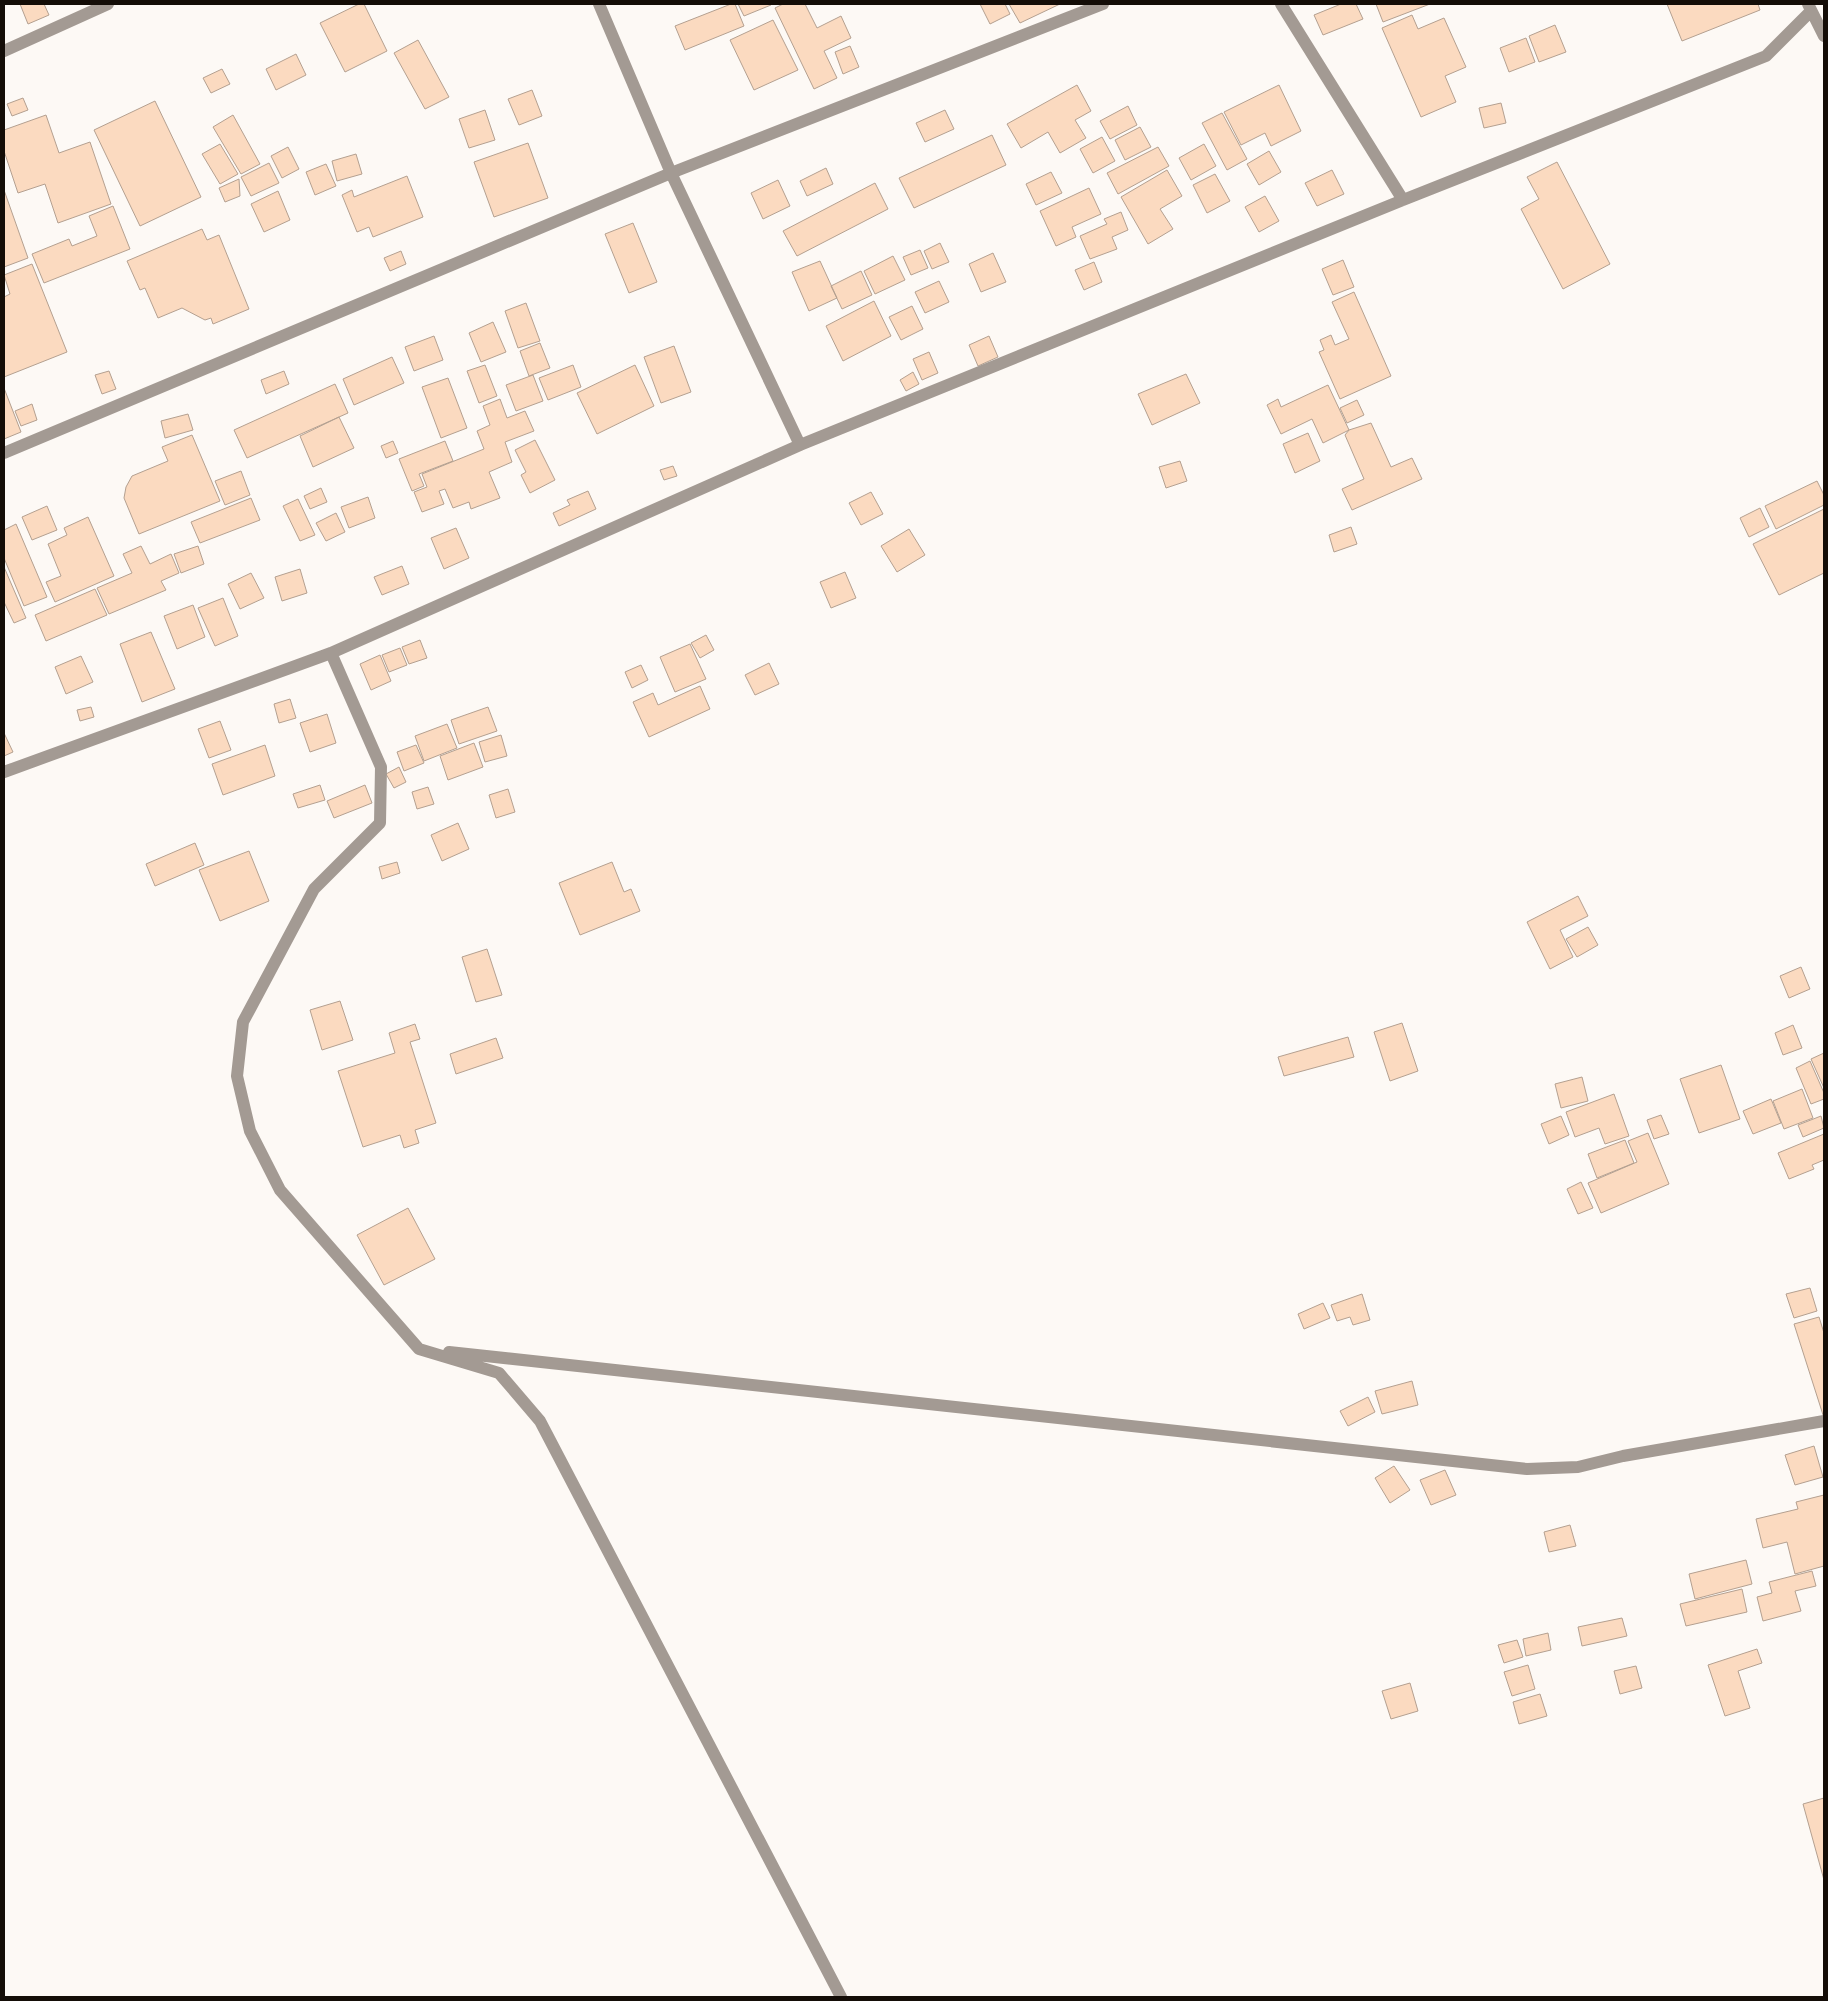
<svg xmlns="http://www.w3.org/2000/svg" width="1828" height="2001" viewBox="0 0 1828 2001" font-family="'Source Serif 4',serif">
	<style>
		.building { fill: #fbdac0; stroke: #b4a090 }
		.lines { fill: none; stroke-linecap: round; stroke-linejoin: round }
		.street { stroke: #a39a93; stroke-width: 12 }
	</style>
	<rect width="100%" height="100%" fill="#fdf9f5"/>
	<path class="building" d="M 20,4 L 44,4 L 49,15 L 28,24 Z
		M 359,4 L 364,4 L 387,51 L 345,72 L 320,23 Z
		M 731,4 L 735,4 L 744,26 L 685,50 L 675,26 Z
		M 738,4 L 771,4 L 771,5 L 744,16 Z
		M 783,4 L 805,4 L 817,28 L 841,16 L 851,38 L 824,51 L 837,78 L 814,89 L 775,8 Z
		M 980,4 L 1005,4 L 1010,14 L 990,24 Z
		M 1009,4 L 1060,4 L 1020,23 Z
		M 1341,4 L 1356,4 L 1363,19 L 1323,35 L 1314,15 Z
		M 1376,4 L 1430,4 L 1383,22 Z
		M 1667,4 L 1758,4 L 1760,10 L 1682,41 Z
		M 1412,15 L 1418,29 L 1444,18 L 1466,67 L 1445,76 L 1456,102 L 1421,117 L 1382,28 Z
		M 773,20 L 798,70 L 754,90 L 730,40 Z
		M 1555,25 L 1566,52 L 1539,62 L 1529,36 Z
		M 1526,38 L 1535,62 L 1509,72 L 1500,48 Z
		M 418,40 L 449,97 L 425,109 L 394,53 Z
		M 850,46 L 859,67 L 843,74 L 835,52 Z
		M 296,54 L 306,75 L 276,90 L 266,69 Z
		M 222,69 L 230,84 L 211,93 L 203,78 Z
		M 1077,85 L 1091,111 L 1075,120 L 1086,138 L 1060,153 L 1048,132 L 1021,148 L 1007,124 Z
		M 1279,85 L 1301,131 L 1271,146 L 1265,133 L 1241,145 L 1224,112 Z
		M 532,90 L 542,116 L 519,125 L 508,99 Z
		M 23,98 L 28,110 L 12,116 L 7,104 Z
		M 155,101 L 201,197 L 140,226 L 94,130 Z
		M 1501,103 L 1506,123 L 1484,128 L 1479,108 Z
		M 1128,106 L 1137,125 L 1110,139 L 1100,121 Z
		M 485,110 L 495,140 L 469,148 L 459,119 Z
		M 945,110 L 954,129 L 925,142 L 916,123 Z
		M 1222,113 L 1247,159 L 1227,170 L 1202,123 Z
		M 46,115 L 59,153 L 90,142 L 111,204 L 58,223 L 45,184 L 18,193 L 4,151 L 4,130 Z
		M 233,115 L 260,164 L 241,174 L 213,127 Z
		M 1140,127 L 1151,147 L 1125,160 L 1115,140 Z
		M 992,135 L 1006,165 L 914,208 L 899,178 Z
		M 1102,137 L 1115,161 L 1093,173 L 1080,149 Z
		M 528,143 L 548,198 L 494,217 L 474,162 Z
		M 220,144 L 238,174 L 220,184 L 202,154 Z
		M 1204,144 L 1216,166 L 1191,180 L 1179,158 Z
		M 288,147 L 299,169 L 282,178 L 271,156 Z
		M 1158,147 L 1169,166 L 1118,194 L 1107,173 Z
		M 1269,151 L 1281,172 L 1259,185 L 1247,164 Z
		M 356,154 L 362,174 L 337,181 L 332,161 Z
		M 1557,162 L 1610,264 L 1563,289 L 1521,209 L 1539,199 L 1527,177 Z
		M 269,163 L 279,183 L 251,196 L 241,177 Z
		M 326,164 L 336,186 L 315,195 L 306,172 Z
		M 826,168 L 833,184 L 807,196 L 800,181 Z
		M 1167,170 L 1182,196 L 1160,209 L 1173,229 L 1148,244 L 1121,197 Z
		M 1332,170 L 1344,194 L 1317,206 L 1305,183 Z
		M 1051,172 L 1062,193 L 1036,205 L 1026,184 Z
		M 1215,174 L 1230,201 L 1207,213 L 1193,185 Z
		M 407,176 L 423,217 L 373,237 L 369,227 L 357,232 L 342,195 L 352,190 L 354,197 Z
		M 239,179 L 240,196 L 225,202 L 219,188 Z
		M 778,180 L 790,206 L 763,219 L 751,193 Z
		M 875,183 L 888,209 L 797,256 L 783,231 Z
		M 1089,188 L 1101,214 L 1072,227 L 1076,237 L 1056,246 L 1040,211 Z
		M 4,190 L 28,258 L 4,267 Z
		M 278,191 L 290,220 L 264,232 L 251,204 Z
		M 1265,196 L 1279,221 L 1259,232 L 1245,207 Z
		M 113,206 L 130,249 L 44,283 L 32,254 L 69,239 L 72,246 L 97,236 L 89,216 Z
		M 1121,212 L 1128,230 L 1112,237 L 1117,249 L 1090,259 L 1080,236 L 1107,224 L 1104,219 Z
		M 633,223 L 657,282 L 629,293 L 605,234 Z
		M 202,229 L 207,240 L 219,235 L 249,309 L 213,324 L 211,318 L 205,320 L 182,308 L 158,318 L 145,288 L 140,290 L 127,261 Z
		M 940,243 L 949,262 L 932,269 L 924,251 Z
		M 920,250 L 928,268 L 911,275 L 903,257 Z
		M 401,251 L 406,264 L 390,271 L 384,258 Z
		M 993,253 L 1006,282 L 981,292 L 969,264 Z
		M 893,256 L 905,280 L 875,294 L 864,271 Z
		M 1343,260 L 1354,287 L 1333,295 L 1322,269 Z
		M 820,261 L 837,298 L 809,311 L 792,272 Z
		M 1094,262 L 1102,282 L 1084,290 L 1075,270 Z
		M 32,264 L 67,352 L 4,377 L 4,297 L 10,294 L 4,275 Z
		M 861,271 L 872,295 L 842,309 L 831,286 Z
		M 939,281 L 949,302 L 925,313 L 915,292 Z
		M 1354,292 L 1391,376 L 1340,399 L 1319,352 L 1324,350 L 1320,340 L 1331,335 L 1335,345 L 1349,339 L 1332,302 Z
		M 874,301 L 891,336 L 843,361 L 826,326 Z
		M 526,303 L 540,341 L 518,348 L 505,311 Z
		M 912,306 L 923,329 L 901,340 L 889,317 Z
		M 493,322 L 506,352 L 481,362 L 469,333 Z
		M 434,336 L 443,360 L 414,371 L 405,347 Z
		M 989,336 L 998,357 L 978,366 L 969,345 Z
		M 540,343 L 550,368 L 529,376 L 520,351 Z
		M 674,346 L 691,392 L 661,403 L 644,357 Z
		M 929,352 L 938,373 L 922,380 L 913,359 Z
		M 392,357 L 404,383 L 354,405 L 343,379 Z
		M 485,365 L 497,396 L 479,403 L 467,371 Z
		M 573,365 L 581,387 L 548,400 L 539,378 Z
		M 635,365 L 654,406 L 597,434 L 577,393 Z
		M 109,371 L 116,389 L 102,394 L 95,375 Z
		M 284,371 L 289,384 L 266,394 L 261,380 Z
		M 913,372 L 919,384 L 906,391 L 900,380 Z
		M 1186,374 L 1200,403 L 1152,425 L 1138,394 Z
		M 533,375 L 543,401 L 516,411 L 506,385 Z
		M 448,378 L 467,428 L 441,438 L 422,387 Z
		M 335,384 L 348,413 L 247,458 L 234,430 Z
		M 1328,385 L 1349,430 L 1323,443 L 1312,419 L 1281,434 L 1267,405 L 1278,399 L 1281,407 Z
		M 4,388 L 21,432 L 4,439 Z
		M 500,399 L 507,418 L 525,411 L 534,431 L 505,442 L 512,462 L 489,472 L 500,498 L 471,509 L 469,502 L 453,508 L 445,489 L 439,491 L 444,504 L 422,512 L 414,492 L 427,487 L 422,474 L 484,449 L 477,431 L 490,425 L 483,406 Z
		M 1357,400 L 1364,415 L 1347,423 L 1340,408 Z
		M 32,404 L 37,420 L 21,426 L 15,411 Z
		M 188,414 L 193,430 L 165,438 L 161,421 Z
		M 339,417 L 354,448 L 313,467 L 300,436 Z
		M 1371,423 L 1391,467 L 1412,458 L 1422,479 L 1352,510 L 1342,489 L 1364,479 L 1345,435 L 1349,430 Z
		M 1308,433 L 1320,461 L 1295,473 L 1283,444 Z
		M 192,435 L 220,501 L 139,534 L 124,498 L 126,487 L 132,476 L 168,461 L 162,447 Z
		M 535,440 L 555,480 L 530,493 L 521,475 L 526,472 L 515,450 Z
		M 393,441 L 398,453 L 386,458 L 381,446 Z
		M 445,441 L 453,461 L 419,474 L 424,486 L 412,491 L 399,459 Z
		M 1180,461 L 1187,481 L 1166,488 L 1159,467 Z
		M 673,466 L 677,476 L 664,480 L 660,470 Z
		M 241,471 L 250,495 L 225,505 L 215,481 Z
		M 1817,481 L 1824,495 L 1824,505 L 1776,529 L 1765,506 Z
		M 321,488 L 327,502 L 310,509 L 304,496 Z
		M 588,491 L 596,509 L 559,526 L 553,513 L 570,505 L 567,500 Z
		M 871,492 L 883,514 L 861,525 L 849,503 Z
		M 368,497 L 375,518 L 349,528 L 341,507 Z
		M 251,498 L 260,520 L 200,543 L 191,522 Z
		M 298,499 L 315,535 L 300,541 L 283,506 Z
		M 47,506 L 57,530 L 32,540 L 22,517 Z
		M 1760,508 L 1769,527 L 1749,537 L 1740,518 Z
		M 1824,509 L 1824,573 L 1779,595 L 1753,544 Z
		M 336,513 L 345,532 L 326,541 L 316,523 Z
		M 88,517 L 114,576 L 55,602 L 46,582 L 61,576 L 48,544 L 67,535 L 64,528 Z
		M 16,524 L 47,597 L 24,606 L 4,558 L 4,530 Z
		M 1351,527 L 1357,544 L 1334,552 L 1329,535 Z
		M 456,528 L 469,558 L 444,569 L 431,538 Z
		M 909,529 L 925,555 L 897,572 L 881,546 Z
		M 141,546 L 150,564 L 171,554 L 179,573 L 161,581 L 166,590 L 109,614 L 97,588 L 132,573 L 123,554 Z
		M 198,546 L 204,564 L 181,573 L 174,554 Z
		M 402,566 L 409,584 L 382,595 L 374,577 Z
		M 4,567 L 26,618 L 14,623 L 4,602 Z
		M 300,569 L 307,593 L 282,601 L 275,577 Z
		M 845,572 L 856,598 L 831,608 L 820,582 Z
		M 251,573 L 264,598 L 240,609 L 228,584 Z
		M 95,589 L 107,615 L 46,641 L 35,615 Z
		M 223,598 L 238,636 L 215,646 L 198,608 Z
		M 193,605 L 205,637 L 177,649 L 164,616 Z
		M 151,632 L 175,689 L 142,702 L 120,644 Z
		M 706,635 L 714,650 L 700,658 L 691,643 Z
		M 420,640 L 427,658 L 409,664 L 402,647 Z
		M 690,644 L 706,679 L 675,692 L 660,657 Z
		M 400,648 L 407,665 L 389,672 L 382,655 Z
		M 380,655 L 391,681 L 371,690 L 360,664 Z
		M 81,656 L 93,682 L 66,694 L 55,667 Z
		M 769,663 L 779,684 L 755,695 L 745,675 Z
		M 641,665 L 648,680 L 632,688 L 625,672 Z
		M 700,686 L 710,709 L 649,737 L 633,702 L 653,693 L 658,705 Z
		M 290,699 L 296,718 L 279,723 L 274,704 Z
		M 91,707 L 94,717 L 80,721 L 77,710 Z
		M 488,707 L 497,731 L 459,744 L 451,720 Z
		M 327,714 L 336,743 L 310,752 L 300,723 Z
		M 220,721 L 231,750 L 209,758 L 198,729 Z
		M 447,724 L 457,748 L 424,761 L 415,736 Z
		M 4,733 L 13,752 L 4,756 Z
		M 501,735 L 507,756 L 485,762 L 479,742 Z
		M 474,743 L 483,767 L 448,780 L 440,756 Z
		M 265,745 L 275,776 L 223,795 L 212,764 Z
		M 416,745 L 424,763 L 404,771 L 397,752 Z
		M 399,767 L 406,782 L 394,788 L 386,774 Z
		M 320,785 L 325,800 L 298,808 L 293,794 Z
		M 365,785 L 372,803 L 334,818 L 327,801 Z
		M 428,787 L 434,804 L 417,809 L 412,792 Z
		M 508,789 L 515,812 L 496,818 L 489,795 Z
		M 458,823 L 469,849 L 442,861 L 431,835 Z
		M 195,843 L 204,865 L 155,886 L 146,864 Z
		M 249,851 L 269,901 L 220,921 L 199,870 Z
		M 397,862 L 400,873 L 382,879 L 379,867 Z
		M 612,862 L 624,892 L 631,889 L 640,911 L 580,935 L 559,883 Z
		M 1578,896 L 1588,916 L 1560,930 L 1573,957 L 1550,969 L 1527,922 Z
		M 1588,927 L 1598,945 L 1577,957 L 1566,939 Z
		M 487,949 L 502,995 L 476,1002 L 462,957 Z
		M 1801,967 L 1810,989 L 1789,998 L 1780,976 Z
		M 340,1001 L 353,1040 L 322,1050 L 310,1010 Z
		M 1402,1023 L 1418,1071 L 1390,1081 L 1374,1032 Z
		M 415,1024 L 420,1039 L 410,1042 L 436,1123 L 415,1130 L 419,1143 L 404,1148 L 400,1135 L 363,1147 L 338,1071 L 395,1053 L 389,1033 Z
		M 1793,1025 L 1802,1048 L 1783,1055 L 1775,1033 Z
		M 1348,1037 L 1354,1057 L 1284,1076 L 1278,1057 Z
		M 496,1038 L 503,1058 L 456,1074 L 450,1054 Z
		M 1824,1053 L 1824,1088 L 1811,1059 Z
		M 1810,1061 L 1824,1093 L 1824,1099 L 1811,1104 L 1796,1068 Z
		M 1721,1065 L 1740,1119 L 1699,1133 L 1680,1079 Z
		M 1582,1077 L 1588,1101 L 1561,1108 L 1555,1084 Z
		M 1802,1089 L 1813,1118 L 1784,1129 L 1773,1101 Z
		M 1614,1094 L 1629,1136 L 1605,1144 L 1599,1128 L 1575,1137 L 1566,1112 Z
		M 1771,1099 L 1781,1123 L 1753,1134 L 1743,1111 Z
		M 1661,1115 L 1669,1134 L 1654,1139 L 1647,1120 Z
		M 1561,1116 L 1569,1135 L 1549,1144 L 1541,1124 Z
		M 1821,1116 L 1824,1128 L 1803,1137 L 1798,1125 Z
		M 1648,1133 L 1669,1184 L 1601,1213 L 1588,1183 L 1637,1162 L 1628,1141 Z
		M 1824,1134 L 1824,1160 L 1812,1165 L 1814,1169 L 1789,1179 L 1778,1153 Z
		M 1625,1140 L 1634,1163 L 1597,1178 L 1588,1154 Z
		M 1581,1182 L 1593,1208 L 1578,1214 L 1567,1189 Z
		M 408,1208 L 435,1259 L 384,1285 L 357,1235 Z
		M 1810,1288 L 1817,1311 L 1794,1318 L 1786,1294 Z
		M 1362,1294 L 1370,1320 L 1353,1325 L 1350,1317 L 1337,1321 L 1331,1305 Z
		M 1323,1303 L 1330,1318 L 1304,1329 L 1298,1314 Z
		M 1819,1317 L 1824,1333 L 1824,1418 L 1794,1324 Z
		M 1412,1381 L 1418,1405 L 1382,1414 L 1375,1391 Z
		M 1368,1397 L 1375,1412 L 1348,1426 L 1340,1411 Z
		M 1814,1446 L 1823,1477 L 1795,1485 L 1785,1455 Z
		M 1394,1466 L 1410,1490 L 1390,1503 L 1375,1478 Z
		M 1445,1470 L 1456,1495 L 1431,1505 L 1420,1480 Z
		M 1824,1495 L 1824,1566 L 1795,1574 L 1787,1542 L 1763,1548 L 1756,1519 L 1798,1509 L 1796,1502 Z
		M 1570,1525 L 1576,1546 L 1549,1552 L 1544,1532 Z
		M 1746,1560 L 1752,1584 L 1695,1599 L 1689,1574 Z
		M 1812,1571 L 1816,1586 L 1795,1591 L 1801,1611 L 1763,1621 L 1757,1597 L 1772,1593 L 1769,1582 Z
		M 1742,1589 L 1747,1612 L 1686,1626 L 1680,1604 Z
		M 1622,1618 L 1627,1636 L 1582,1646 L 1578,1627 Z
		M 1548,1633 L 1551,1650 L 1526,1656 L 1523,1639 Z
		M 1517,1640 L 1523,1657 L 1504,1663 L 1498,1645 Z
		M 1757,1649 L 1762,1663 L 1738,1671 L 1750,1708 L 1725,1716 L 1708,1665 Z
		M 1528,1665 L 1535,1689 L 1512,1696 L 1504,1672 Z
		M 1636,1666 L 1642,1688 L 1620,1694 L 1614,1671 Z
		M 1410,1683 L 1418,1711 L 1391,1719 L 1382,1691 Z
		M 1540,1694 L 1547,1716 L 1519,1724 L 1513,1702 Z
		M 1824,1798 L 1824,1880 L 1803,1804 Z"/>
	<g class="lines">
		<path class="street" d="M 599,4 L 671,173 L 800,445
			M 1281,4 L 1403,200
			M 1808,4 L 1824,36
			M 4,51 L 108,4
			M 4,453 L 671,173 L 1103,4
			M 331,653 L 381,767 L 380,823 L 314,889 L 243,1022 L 237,1076 L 250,1131 L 280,1190 L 419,1349 L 499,1373 L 540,1421 L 841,1997
			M 4,772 L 331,653 L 800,445 L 1403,200 L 1766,56 L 1811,11
			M 449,1352 L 1527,1469 L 1578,1467 L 1623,1456 L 1824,1421"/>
	</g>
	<rect width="1828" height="2001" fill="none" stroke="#140d07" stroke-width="10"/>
</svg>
